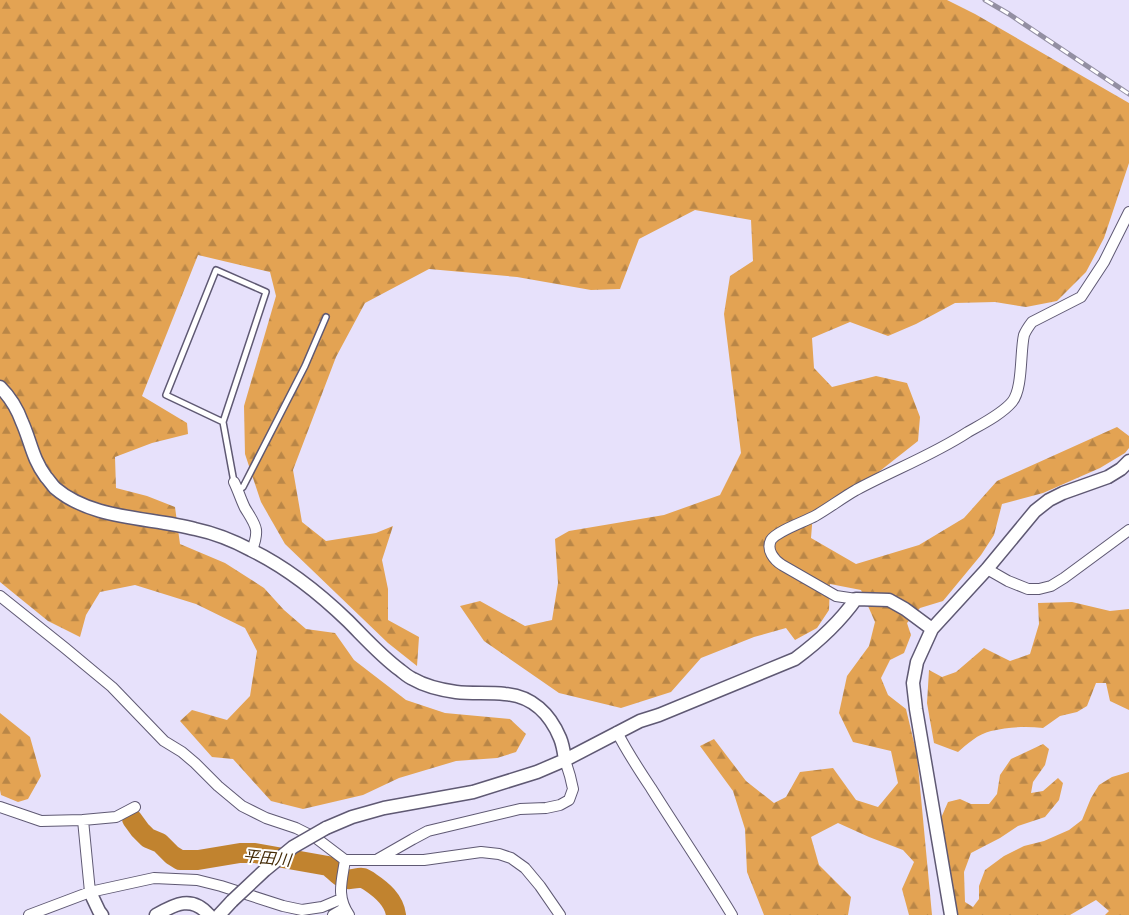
<svg xmlns="http://www.w3.org/2000/svg" width="1129" height="915" viewBox="0 0 1129 915" font-family="'Public Sans','Noto Sans JP',sans-serif">
	<style>
		.forest { fill: url(#forest-firs) }
		.lines { fill: none; stroke-linecap: round; stroke-linejoin: round }
		.river { stroke: #c1832f; stroke-width: 20 }
		.service-casing { stroke: #5f5973; stroke-width: 8 }
		.minor-casing { stroke: #5f5973; stroke-width: 12 }
		.tertiary-casing { stroke: #5f5973; stroke-width: 15 }
		.service { stroke: #fff; stroke-width: 5 }
		.minor { stroke: #fff; stroke-width: 10 }
		.tertiary { stroke: #fff; stroke-width: 12 }
		.rail-casing { stroke: #938fa2; stroke-width: 5 }
		.rail { stroke: #fff; stroke-width: 3; stroke-dasharray: 9; stroke-linecap: butt }
		.tertiary-bridge-casing { stroke: #5f5973; stroke-width: 15; stroke-linecap: butt }
		.tertiary-bridge { stroke: #fff; stroke-width: 12 }
		.labels { text-anchor: middle; dominant-baseline: central; stroke-width: 4; stroke-linejoin: round; paint-order: stroke }
		.water-label { font-size: 16px; font-style: italic; fill: #442b07; stroke: #fff }
	</style>
	<defs>
		<pattern id="forest-firs" width="22" height="20" patternUnits="userSpaceOnUse" patternTransform="scale(1.25)"><rect width="22" height="20" fill="#e3a353"/><path d="M5 1l3.5 6h-7zM16 11l3.5 6h-7z" fill="#b98647"/></pattern>
	</defs>
	<rect width="100%" height="100%" fill="#e7e1fb"/>
	<path class="forest" d="M 0,0 L 947,0 L 975,14 L 1129,103 L 1129,163 L 1104,238 L 1086,272 L 1057,301 L 1026,307 L 995,302 L 955,303 L 916,324 L 888,336 L 850,322 L 812,338 L 814,368 L 832,387 L 876,376 L 907,383 L 920,417 L 918,441 L 871,478 L 813,513 L 811,538 L 856,564 L 919,545 L 964,518 L 997,481 L 1117,427 L 1129,436 L 1129,448 L 1125,453 L 1100,468 L 1043,493 L 1002,504 L 994,535 L 981,555 L 943,601 L 920,608 L 907,623 L 911,635 L 904,653 L 890,660 L 881,678 L 888,695 L 906,709 L 917,755 L 932,915 L 909,915 L 902,889 L 914,862 L 903,850 L 869,837 L 838,823 L 811,837 L 819,865 L 851,897 L 848,915 L 764,915 L 747,872 L 745,829 L 733,791 L 700,746 L 714,739 L 746,781 L 774,803 L 786,797 L 800,772 L 833,768 L 856,800 L 878,807 L 898,783 L 891,751 L 853,742 L 839,713 L 847,676 L 869,646 L 875,622 L 861,590 L 830,584 L 829,610 L 817,628 L 795,640 L 786,628 L 754,637 L 701,658 L 671,692 L 621,708 L 559,693 L 484,641 L 460,606 L 480,601 L 525,626 L 552,620 L 558,583 L 555,539 L 569,531 L 664,515 L 720,495 L 741,453 L 724,314 L 730,276 L 753,261 L 751,220 L 695,210 L 639,239 L 620,289 L 591,290 L 517,277 L 429,269 L 365,303 L 336,357 L 293,470 L 302,522 L 326,541 L 376,533 L 393,526 L 382,560 L 388,589 L 388,620 L 419,637 L 417,666 L 388,643 L 285,544 L 261,502 L 245,454 L 244,406 L 276,296 L 270,272 L 198,255 L 142,396 L 187,423 L 188,434 L 152,443 L 115,457 L 116,488 L 147,496 L 175,507 L 180,544 L 225,563 L 264,588 L 284,610 L 306,629 L 335,633 L 354,660 L 406,700 L 445,713 L 510,719 L 526,734 L 516,752 L 497,758 L 456,761 L 399,778 L 363,795 L 303,809 L 271,801 L 233,759 L 212,757 L 180,721 L 192,710 L 227,720 L 250,696 L 257,651 L 245,628 L 196,604 L 135,585 L 100,592 L 86,615 L 80,637 L 48,621 L 0,582 Z
		M 1072,602 L 1110,611 L 1129,609 L 1129,710 L 1110,701 L 1106,683 L 1096,683 L 1087,706 L 1077,712 L 1060,716 L 1043,728 C 1026,726 1008,727 991,731 C 978,734 967,744 958,752 L 934,743 L 927,703 L 929,670 L 942,677 L 956,672 L 984,648 L 1010,661 L 1030,654 L 1039,624 L 1038,603 Z
		M 0,713 L 30,737 L 41,776 L 28,799 L 18,802 L 1,795 L 0,790 Z
		M 1043,744 L 1049,749 L 1045,765 L 1033,782 L 1031,793 L 1043,791 L 1058,778 L 1063,783 L 1059,800 L 1045,817 L 1018,826 L 1000,838 L 971,853 L 964,872 L 965,902 L 973,907 L 979,899 L 979,886 L 985,870 L 1004,856 L 1024,846 L 1044,841 L 1069,830 L 1082,820 L 1091,798 L 1099,785 L 1112,777 L 1129,772 L 1129,915 L 1105,915 L 1109,911 L 1096,900 L 1070,915 L 958,915 L 947,864 L 941,818 L 948,802 L 960,799 L 971,804 L 989,804 L 997,794 L 1000,775 L 1011,759 Z"/>
	<g class="lines">
		<path class="river" d="M 132,819 L 140,830 L 148,838 L 160,843 L 172,855 L 180,860 L 198,860 L 240,853 L 255,853 L 328,866 C 335,871 339,878 347,879 C 352,880 358,877 363,878 C 365,879 369,881 370,882 C 382,890 394,900 396,915"/>
		<defs>
			<path id="service" d="M 223,422 L 166,395 L 216,270 L 266,292 L 223,422 L 234,482
				M 238,490 L 243,487 L 305,366 L 326,317"/>
			<path id="minor" d="M 234,482 C 238,490 241,500 245,508 C 256,526 260,529 252,550
				M 987,569 L 1008,581 L 1028,589 L 1039,589 L 1051,586 L 1064,578 L 1129,530
				M 0,596 L 65,648 L 112,687 L 164,741 L 182,752 L 195,763 L 218,786 L 242,806 L 266,818 L 296,828 L 316,838 L 345,860 L 424,860 L 481,852 L 499,854 L 511,858 L 525,868 L 540,886 L 560,915
				M 856,599 L 836,596 L 782,565 C 774,560 766,550 771,540 C 777,531 804,522 815,516 C 829,508 842,498 856,490 C 893,470 933,455 968,432 C 982,424 1002,414 1012,402 C 1023,389 1020,352 1024,335 C 1026,330 1029,326 1032,322 L 1081,297 L 1104,262 L 1129,212
				M 617,732 C 627,752 639,770 651,788 C 678,831 706,872 732,915
				M 0,807 L 41,821 L 83,820 L 90,892
				M 83,820 L 116,817 L 135,807
				M 378,859 L 413,839 L 428,831 L 520,809 L 546,808 L 560,805 L 569,800 L 573,789 L 570,776 L 565,760
				M 345,860 C 342,881 336,896 349,915
				M 29,915 L 90,892 L 154,878 L 197,880 L 221,886 L 283,906 L 302,910 L 322,907 L 341,899
				M 333,915 L 345,908"/>
			<path id="tertiary" d="M 0,387 C 10,397 17,408 22,422 C 31,442 32,458 46,477 C 49,480 52,485 55,488 C 92,520 150,517 195,529 C 214,533 234,541 251,550 C 288,568 319,593 348,621 C 365,638 381,656 400,670 C 404,673 408,677 413,679 C 425,686 442,690 456,692 C 472,694 489,692 505,694 C 532,696 550,714 560,738 C 563,745 564,753 565,760
				M 326,828 L 352,817 L 384,808 L 473,792 L 537,772 L 565,760 L 640,721 L 659,715 L 795,659 C 818,642 839,623 856,599 L 889,600 L 905,609 L 932,629
				M 90,892 L 99,911 L 102,915
				M 156,915 C 175,904 192,895 209,915
				M 219,915 L 232,901
				M 951,915 L 916,709 L 913,683 L 917,662 L 932,629 L 987,569 L 1035,511 L 1049,500 L 1063,493 L 1108,477 L 1121,469 L 1129,461"/>
		</defs>
		<use href="#service" class="service-casing"/>
		<use href="#minor" class="minor-casing"/>
		<use href="#tertiary" class="tertiary-casing"/>
		<use href="#service" class="service"/>
		<use href="#minor" class="minor"/>
		<use href="#tertiary" class="tertiary"/>
		<defs>
			<path id="rail" d="M 985,0 L 1009,14 L 1129,94"/>
		</defs>
		<use href="#rail" class="rail-casing"/>
		<use href="#rail" class="rail"/>
		<defs>
			<path id="tertiary-bridge" d="M 232,901 L 265,870 L 293,847 L 326,828"/>
		</defs>
		<use href="#tertiary-bridge" class="tertiary-bridge-casing"/>
		<use href="#tertiary-bridge" class="tertiary-bridge"/>
	</g>
	<g class="labels">
		<g class="water-label">
			<text transform="translate(267 858) rotate(6)">平田川</text>
		</g>
	</g>
</svg>
